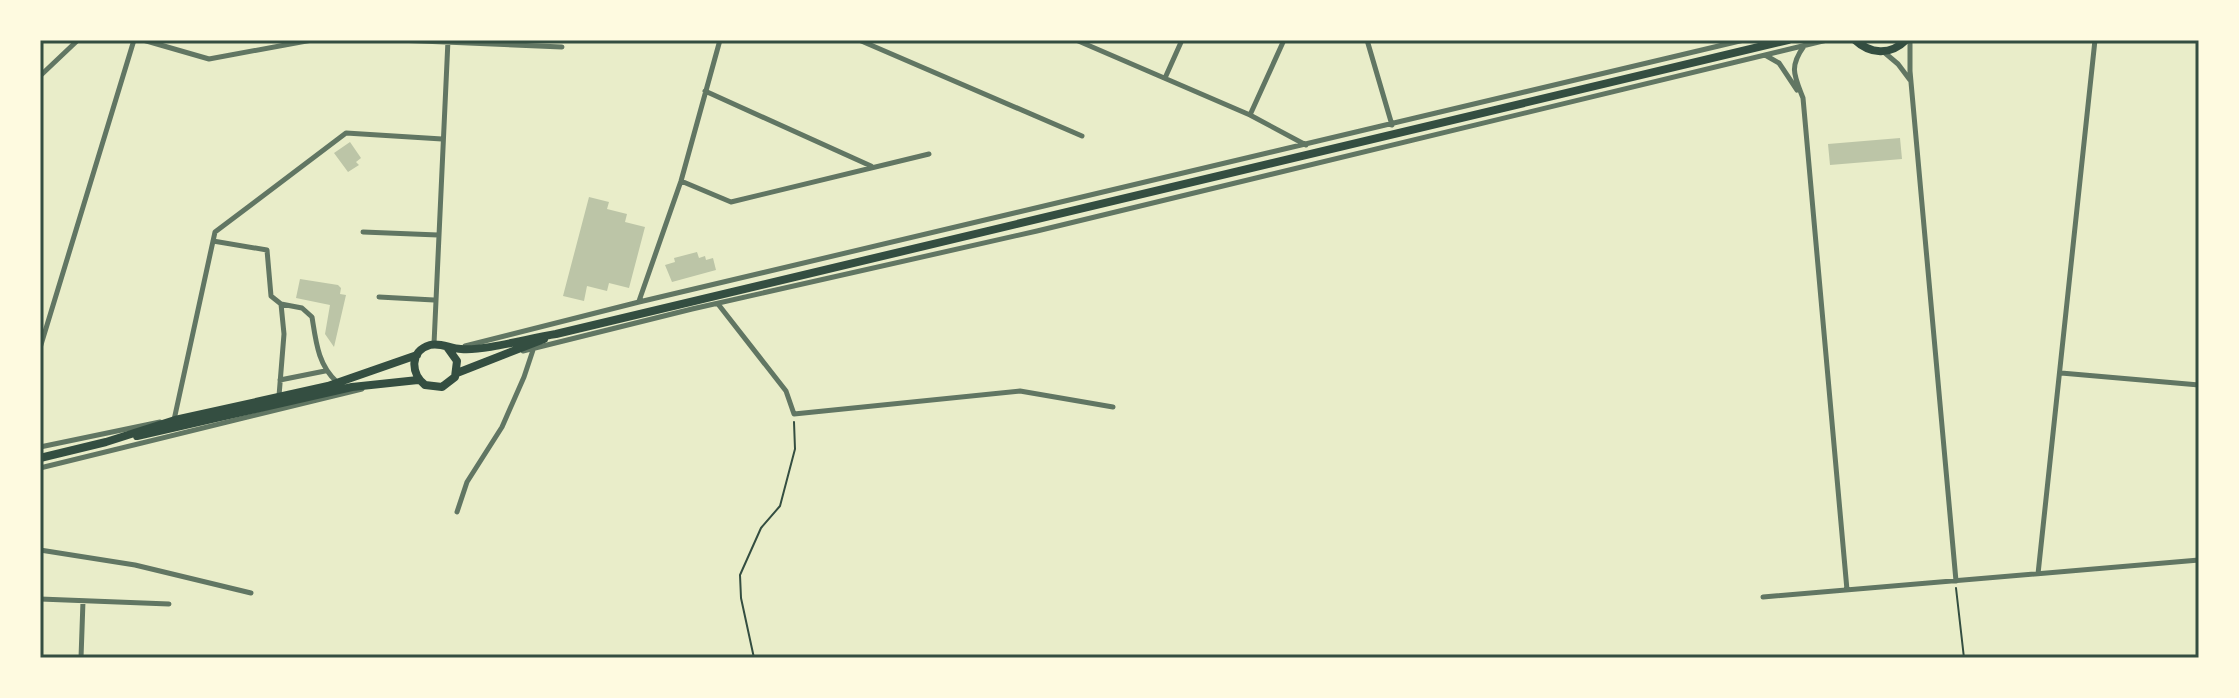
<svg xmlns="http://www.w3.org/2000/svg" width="2239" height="698" viewBox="0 0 2239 698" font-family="Spectral,serif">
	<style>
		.building { fill: #bcc5a7 }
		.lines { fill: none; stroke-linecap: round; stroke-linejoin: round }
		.path { stroke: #344e41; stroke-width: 2 }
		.minor { stroke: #617663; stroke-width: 5 }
		.primary { stroke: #344e41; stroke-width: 8 }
		.neatline { fill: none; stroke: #344e41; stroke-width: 3 }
	</style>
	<rect width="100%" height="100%" fill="#e9edc9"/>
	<path class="building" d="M 1900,138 L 1902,159 L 1830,165 L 1828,144 Z
		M 350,142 L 361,158 L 356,162 L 359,165 L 348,172 L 334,153 Z
		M 589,197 L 609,202 L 607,209 L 627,214 L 625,222 L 645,227 L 629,288 L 609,283 L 607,291 L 587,286 L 584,301 L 563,296 Z
		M 697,252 L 699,258 L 705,256 L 706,260 L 713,258 L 716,270 L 672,282 L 665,265 L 675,262 L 674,258 Z
		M 300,279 L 338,285 L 341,288 L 340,294 L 346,295 L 334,347 L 325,334 L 330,305 L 296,298 Z"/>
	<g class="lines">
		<path class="path" d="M 1956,588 L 1964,658
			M 754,658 L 741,598 L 740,575 L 761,528 L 780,506 L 795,449 L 794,422"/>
		<path class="minor" d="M 143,40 L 209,59 L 312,40
			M 397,40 L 562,47
			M 859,40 L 1082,136
			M 1076,40 L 1250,115 L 1306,145
			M 1367,40 L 1392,125
			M 1910,40 L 1910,71 L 1956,581
			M 1804,46 C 1789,67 1794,75 1803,98 L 1847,590
			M 1885,53 L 1898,64 L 1910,80
			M 1765,55 L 1779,63 L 1797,90
			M 40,76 L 78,40
			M 1165,78 L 1182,40
			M 705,91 L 871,166
			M 1250,115 L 1284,40
			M 681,181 L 731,202 L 929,154
			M 363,232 L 438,235
			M 213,241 L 267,250 L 271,296 L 281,304 L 284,334 L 279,396
			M 379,297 L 434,300
			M 639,301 L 681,181 L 720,40
			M 281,304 L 302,308 L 312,317 C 316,342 318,365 337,382
			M 718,304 L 786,391 L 794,414 L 1020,391 L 1113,407
			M 434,344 L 448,40
			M 465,346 L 639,302 L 1744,40
			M 40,348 L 134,40
			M 523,351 L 692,309 L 1037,231 L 1827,40
			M 2061,373 L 2199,385
			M 280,380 L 325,371
			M 174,420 L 215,232 L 346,133 L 442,139
			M 40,447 L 160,422
			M 40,468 L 362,389
			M 457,512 L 467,482 L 502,427 L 524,377 L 533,350
			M 40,550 L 135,565 L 251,593
			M 2038,574 L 2095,40
			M 1763,597 L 2199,560
			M 40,599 L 169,604
			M 81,658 L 83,601"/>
		<path class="primary" d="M 1855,40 C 1870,54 1890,56 1906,40
			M 447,347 L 457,361 L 455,377 L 442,387 L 425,385 C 411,374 409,351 430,345 C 440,342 451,349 461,349 C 486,351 529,338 556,334 L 1788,40
			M 457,373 L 544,339
			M 137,436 L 352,387 L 418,380
			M 40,458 L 106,442 L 175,420 L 328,386 L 417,355"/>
	</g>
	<rect width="2239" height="698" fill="none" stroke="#fefae0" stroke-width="84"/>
	<rect x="42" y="42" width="2155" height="614" class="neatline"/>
</svg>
